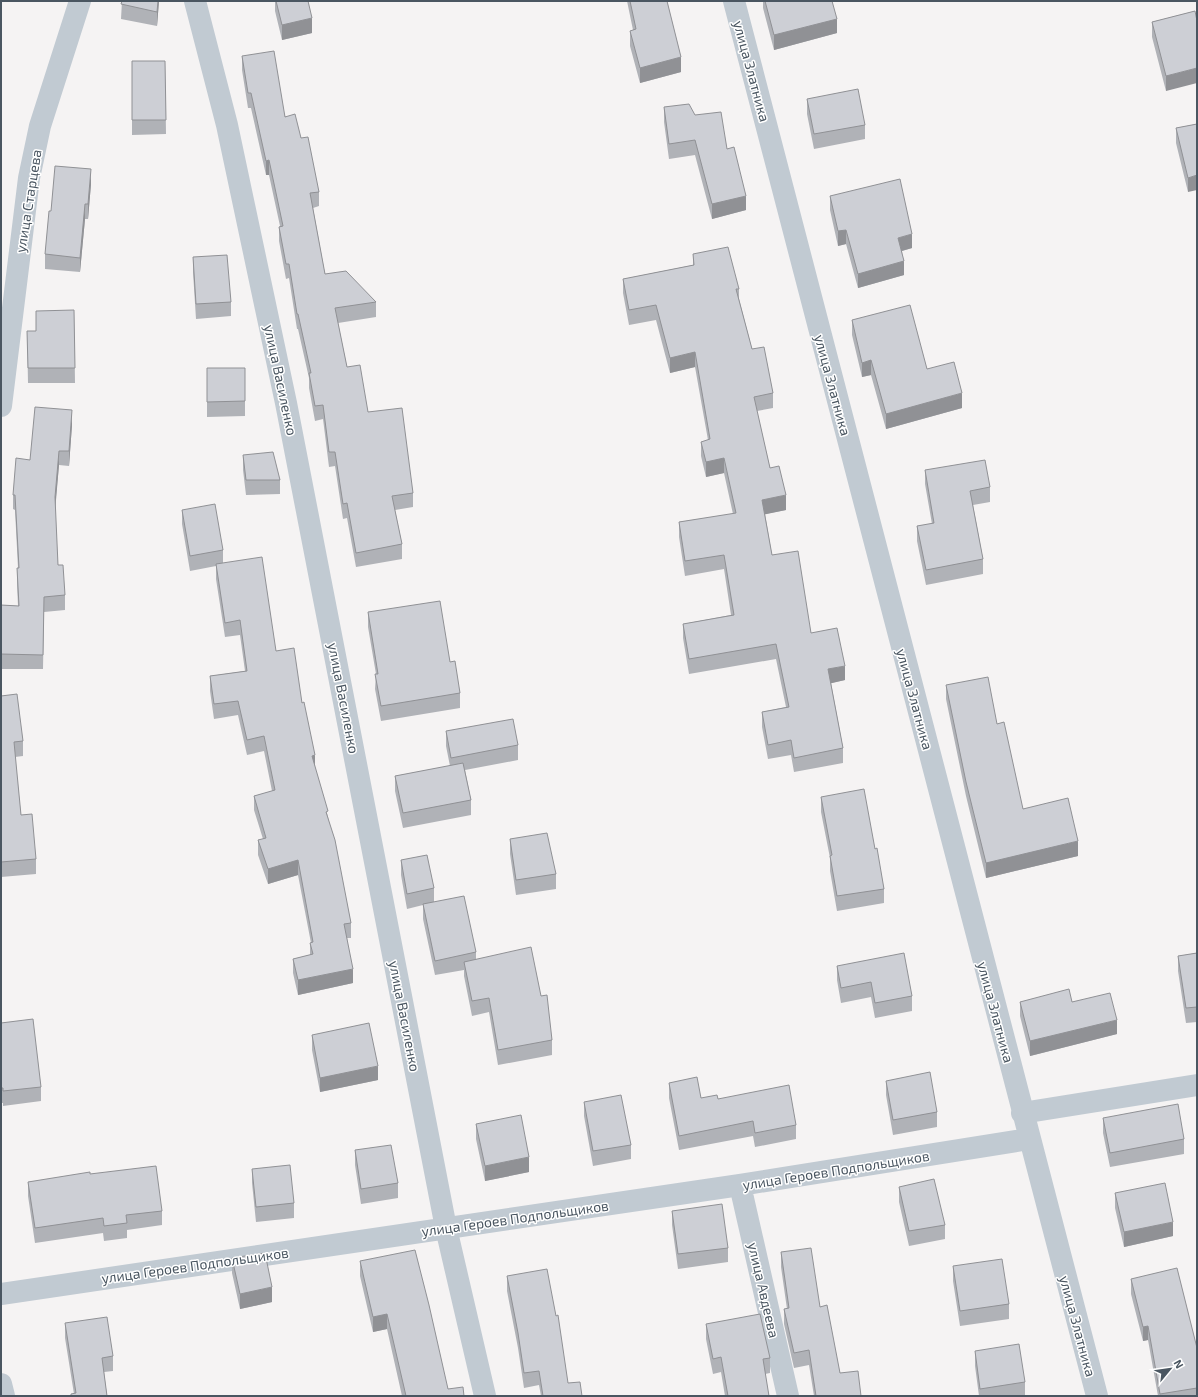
<svg xmlns="http://www.w3.org/2000/svg" width="1198" height="1397" viewBox="0 0 1198 1397" font-family="'Exo 2',sans-serif">
	<style>
		.lines { fill: none; stroke-linecap: round; stroke-linejoin: round }
		.minor { stroke: #c1cad2; stroke-width: 22 }
		.wall { fill: #b0b2b7 }
		.shaded-wall { fill: #909195 }
		.building { fill: #cdcfd5; stroke: #909195 }
		.labels { text-anchor: middle; dominant-baseline: central; stroke-width: 3; stroke-linejoin: round; paint-order: stroke }
		.street-label { font-size: 14px; fill: #4a5661; stroke: #fff }
	</style>
	<rect width="100%" height="100%" fill="#f5f3f3"/>
	<g class="lines">
		<path class="minor" d="M 195,1 L 227,125 L 286,403 L 446,1228 L 485,1396
			M 734,1 L 1097,1396
			M 1,406 L 29,178 L 40,126 L 80,1
			M 1022,1113 L 1197,1085
			M 740,1185 L 788,1396
			M 1,1294 L 740,1185 L 1029,1139
			M 1,1384 L 4,1396"/>
	</g>
	<path class="wall" d="M 122,1 L 159,1 L 157,26 L 121,19 Z
		M 275,1 L 308,1 L 312,33 L 282,40 L 275,11 Z
		M 627,1 L 667,1 L 681,72 L 640,83 L 630,46 L 630,31 L 633,30 Z
		M 763,1 L 832,1 L 837,33 L 774,50 L 763,8 Z
		M 1195,11 L 1166,91 L 1152,37 L 1152,22 Z
		M 242,56 L 301,138 L 319,192 L 319,206 L 313,208 L 325,274 L 376,302 L 376,317 L 338,323 L 347,367 L 368,412 L 413,493 L 413,507 L 395,510 L 402,544 L 402,559 L 356,567 L 347,518 L 343,519 L 335,466 L 329,467 L 323,419 L 315,421 L 309,388 L 309,378 L 298,329 L 297,329 L 289,278 L 286,279 L 279,241 L 279,227 L 280,226 L 269,175 L 266,175 L 251,108 L 248,108 L 242,70 Z
		M 132,61 L 165,61 L 166,134 L 132,135 Z
		M 807,99 L 865,125 L 865,139 L 814,149 L 807,114 Z
		M 664,107 L 695,115 L 727,149 L 746,210 L 712,219 L 695,155 L 669,159 L 664,122 Z
		M 1197,124 L 1188,192 L 1176,143 L 1176,128 Z
		M 91,184 L 88,219 L 85,219 L 80,272 L 45,269 L 45,254 L 51,211 Z
		M 830,196 L 912,248 L 902,251 L 904,275 L 858,288 L 846,244 L 838,246 L 830,210 Z
		M 693,254 L 739,289 L 739,299 L 752,349 L 773,393 L 773,408 L 757,411 L 770,468 L 786,510 L 765,514 L 772,555 L 811,633 L 845,680 L 831,683 L 843,748 L 843,763 L 794,772 L 791,755 L 768,759 L 762,727 L 762,712 L 786,707 L 776,659 L 689,674 L 683,638 L 683,624 L 731,615 L 724,569 L 685,576 L 679,537 L 679,522 L 733,514 L 724,473 L 706,477 L 701,456 L 701,442 L 708,440 L 695,367 L 670,373 L 656,320 L 629,325 L 623,293 L 623,279 L 693,265 Z
		M 193,257 L 231,302 L 231,316 L 196,319 L 193,272 Z
		M 74,310 L 75,383 L 28,383 L 27,331 L 36,331 Z
		M 852,320 L 962,408 L 886,429 L 871,375 L 862,377 L 852,335 Z
		M 207,368 L 245,368 L 245,416 L 207,417 Z
		M 72,425 L 69,466 L 59,465 L 55,507 L 58,565 L 65,595 L 65,610 L 44,612 L 43,669 L 1,669 L 1,605 L 18,606 L 17,583 L 17,568 L 18,568 L 15,510 L 13,509 L 13,495 L 30,460 Z
		M 243,455 L 280,480 L 280,494 L 246,495 L 243,470 Z
		M 925,470 L 990,487 L 990,502 L 973,505 L 983,559 L 983,574 L 926,585 L 917,541 L 917,526 L 932,524 L 925,484 Z
		M 182,510 L 223,550 L 223,563 L 276,651 L 302,703 L 315,767 L 328,817 L 351,923 L 351,938 L 347,938 L 353,983 L 298,995 L 293,973 L 293,959 L 310,955 L 310,943 L 311,943 L 298,875 L 268,884 L 258,855 L 258,840 L 263,839 L 254,810 L 254,796 L 272,791 L 264,751 L 247,755 L 238,715 L 214,719 L 210,691 L 210,676 L 245,671 L 240,635 L 225,637 L 216,579 L 216,566 L 190,571 L 182,524 Z
		M 368,612 L 450,662 L 460,693 L 460,708 L 381,721 L 375,689 L 376,674 L 368,627 Z
		M 946,685 L 1023,809 L 1078,856 L 986,878 L 966,796 L 946,699 Z
		M 1,696 L 23,741 L 23,756 L 15,757 L 21,815 L 36,859 L 36,874 L 1,877 Z
		M 446,731 L 518,745 L 518,760 L 465,770 L 471,800 L 471,815 L 403,828 L 395,791 L 395,776 L 450,766 L 446,746 Z
		M 821,797 L 875,849 L 884,889 L 884,903 L 837,911 L 830,871 L 830,858 L 821,812 Z
		M 510,839 L 556,874 L 556,889 L 516,895 L 510,854 Z
		M 401,860 L 434,888 L 434,902 L 476,952 L 476,959 L 541,996 L 552,1040 L 552,1055 L 498,1065 L 489,1012 L 472,1016 L 464,976 L 464,970 L 435,975 L 423,919 L 423,905 L 407,909 L 401,875 Z
		M 1197,953 L 1197,1022 L 1186,1023 L 1178,971 L 1178,956 Z
		M 837,966 L 912,996 L 912,1011 L 875,1018 L 871,997 L 841,1003 L 837,980 Z
		M 1020,1002 L 1072,1002 L 1117,1034 L 1030,1056 L 1020,1016 Z
		M 1,1023 L 41,1087 L 41,1101 L 3,1106 L 3,1103 L 1,1103 Z
		M 312,1035 L 378,1080 L 320,1092 L 312,1050 Z
		M 886,1081 L 937,1112 L 937,1127 L 893,1135 L 886,1095 Z
		M 669,1083 L 701,1098 L 718,1099 L 796,1125 L 796,1139 L 755,1147 L 753,1136 L 679,1150 L 669,1098 Z
		M 584,1102 L 631,1145 L 631,1159 L 593,1166 L 584,1116 Z
		M 1103,1118 L 1184,1139 L 1184,1154 L 1110,1167 L 1103,1133 Z
		M 476,1124 L 529,1172 L 485,1181 L 476,1139 Z
		M 355,1150 L 398,1183 L 398,1198 L 361,1204 L 355,1165 Z
		M 252,1169 L 294,1203 L 294,1218 L 256,1222 L 252,1183 Z
		M 90,1174 L 162,1211 L 162,1225 L 127,1230 L 127,1238 L 104,1241 L 103,1233 L 35,1243 L 28,1196 L 28,1182 Z
		M 899,1187 L 945,1225 L 945,1239 L 909,1246 L 899,1202 Z
		M 1115,1193 L 1173,1236 L 1124,1247 L 1115,1208 Z
		M 672,1211 L 728,1248 L 728,1262 L 678,1269 L 672,1225 Z
		M 781,1252 L 820,1307 L 840,1373 L 861,1396 L 814,1396 L 809,1365 L 794,1368 L 784,1324 L 784,1309 L 787,1309 L 781,1267 Z
		M 232,1258 L 272,1302 L 240,1309 L 232,1273 Z
		M 360,1261 L 448,1389 L 402,1396 L 387,1329 L 373,1332 L 360,1276 Z
		M 953,1266 L 1009,1304 L 1009,1319 L 960,1326 L 953,1281 Z
		M 507,1276 L 568,1383 L 582,1396 L 541,1396 L 539,1385 L 524,1388 L 518,1348 L 507,1291 Z
		M 1131,1279 L 1197,1348 L 1197,1396 L 1158,1396 L 1148,1340 L 1143,1341 L 1131,1294 Z
		M 65,1323 L 113,1356 L 113,1371 L 104,1372 L 107,1396 L 74,1394 L 65,1338 Z
		M 706,1324 L 770,1358 L 770,1373 L 765,1374 L 769,1396 L 725,1396 L 721,1372 L 713,1374 L 706,1339 Z
		M 975,1351 L 1025,1382 L 1025,1396 L 979,1396 L 975,1366 Z"/>
	<path class="shaded-wall" d="M 158,1 L 159,1 L 157,26 L 157,12 Z
		M 312,18 L 312,33 L 282,40 L 282,25 Z
		M 837,19 L 837,33 L 774,50 L 774,35 Z
		M 681,57 L 681,72 L 640,83 L 640,68 Z
		M 1197,68 L 1197,83 L 1166,91 L 1166,76 Z
		M 269,160 L 269,175 L 266,175 L 266,161 Z
		M 91,169 L 91,184 L 88,219 L 88,204 Z
		M 1197,175 L 1197,190 L 1188,192 L 1188,178 Z
		M 746,196 L 746,210 L 712,219 L 712,204 Z
		M 85,204 L 85,219 L 80,272 L 80,258 Z
		M 846,230 L 846,244 L 838,246 L 838,231 Z
		M 912,234 L 912,248 L 898,252 L 898,238 Z
		M 904,261 L 904,275 L 858,288 L 858,274 Z
		M 695,352 L 695,367 L 670,373 L 670,358 Z
		M 871,360 L 871,375 L 862,377 L 862,363 Z
		M 962,393 L 962,408 L 886,429 L 886,414 Z
		M 72,410 L 72,425 L 69,466 L 69,451 Z
		M 59,451 L 59,465 L 55,512 L 55,497 Z
		M 724,458 L 724,473 L 706,477 L 706,462 Z
		M 786,495 L 786,510 L 762,515 L 762,500 Z
		M 845,666 L 845,680 L 828,684 L 828,669 Z
		M 315,755 L 315,770 L 312,756 Z
		M 1078,841 L 1078,856 L 986,878 L 986,863 Z
		M 298,860 L 298,875 L 268,884 L 268,869 Z
		M 353,969 L 353,983 L 298,995 L 298,980 Z
		M 1117,1020 L 1117,1034 L 1030,1056 L 1030,1041 Z
		M 378,1066 L 378,1080 L 320,1092 L 320,1078 Z
		M 529,1157 L 529,1172 L 485,1181 L 485,1166 Z
		M 1173,1222 L 1173,1236 L 1124,1247 L 1124,1232 Z
		M 272,1287 L 272,1302 L 240,1309 L 240,1294 Z
		M 387,1314 L 387,1329 L 373,1332 L 373,1317 Z
		M 1148,1326 L 1148,1340 L 1143,1341 L 1143,1327 Z"/>
	<path class="building" d="M 122,1 L 158,1 L 157,12 L 121,4 Z
		M 276,1 L 308,1 L 312,18 L 282,25 Z
		M 630,1 L 667,1 L 681,57 L 640,68 L 630,31 L 636,29 Z
		M 765,1 L 832,1 L 837,19 L 774,35 Z
		M 1195,11 L 1197,21 L 1197,68 L 1166,76 L 1152,22 Z
		M 274,51 L 285,117 L 295,114 L 301,138 L 308,137 L 319,192 L 310,193 L 325,274 L 346,271 L 376,302 L 335,308 L 347,367 L 360,365 L 368,412 L 402,408 L 413,493 L 392,496 L 402,544 L 356,553 L 347,503 L 343,504 L 335,452 L 329,452 L 323,405 L 315,406 L 309,373 L 311,373 L 298,314 L 297,314 L 289,264 L 286,264 L 279,227 L 283,226 L 269,160 L 266,161 L 251,93 L 248,93 L 242,56 Z
		M 132,61 L 165,61 L 166,120 L 132,120 Z
		M 858,89 L 865,125 L 814,134 L 807,99 Z
		M 689,104 L 695,115 L 721,112 L 727,149 L 734,147 L 746,196 L 712,204 L 695,140 L 669,144 L 664,107 Z
		M 1197,124 L 1197,175 L 1188,178 L 1176,128 Z
		M 55,166 L 91,169 L 88,204 L 85,204 L 80,258 L 45,254 L 49,211 L 51,211 Z
		M 900,179 L 912,234 L 898,238 L 904,261 L 858,274 L 846,230 L 838,231 L 830,196 Z
		M 728,247 L 739,289 L 736,289 L 752,349 L 764,347 L 773,393 L 754,397 L 770,468 L 779,466 L 786,495 L 762,500 L 772,555 L 798,551 L 811,633 L 837,628 L 845,666 L 828,669 L 843,748 L 794,758 L 791,740 L 768,745 L 762,712 L 789,707 L 776,644 L 689,659 L 683,624 L 734,615 L 724,555 L 685,561 L 679,522 L 736,513 L 724,458 L 706,462 L 701,442 L 710,439 L 695,352 L 670,358 L 656,305 L 629,310 L 623,279 L 694,265 L 693,254 Z
		M 227,255 L 231,302 L 196,304 L 193,257 Z
		M 910,305 L 927,369 L 954,362 L 962,393 L 886,414 L 871,360 L 862,363 L 852,320 Z
		M 74,310 L 75,368 L 28,368 L 27,331 L 36,331 L 36,311 Z
		M 207,368 L 245,368 L 245,401 L 207,402 Z
		M 35,407 L 72,410 L 69,451 L 59,451 L 55,497 L 58,565 L 63,565 L 65,595 L 44,597 L 43,655 L 1,654 L 1,605 L 19,606 L 17,568 L 19,568 L 15,495 L 13,495 L 16,458 L 30,460 Z
		M 273,452 L 280,480 L 246,480 L 243,455 Z
		M 985,460 L 990,487 L 970,491 L 983,559 L 926,570 L 917,526 L 934,523 L 925,470 Z
		M 215,504 L 223,550 L 190,556 L 182,510 Z
		M 262,557 L 276,651 L 294,648 L 302,703 L 304,702 L 315,755 L 312,756 L 328,811 L 326,812 L 335,840 L 351,923 L 344,924 L 353,969 L 298,980 L 293,959 L 313,954 L 310,943 L 313,942 L 298,860 L 268,869 L 258,840 L 266,838 L 254,796 L 275,790 L 264,736 L 247,740 L 238,701 L 214,704 L 210,676 L 247,671 L 240,620 L 225,623 L 216,564 Z
		M 440,601 L 450,662 L 455,661 L 460,693 L 381,706 L 375,674 L 378,674 L 368,612 Z
		M 988,677 L 997,724 L 1004,722 L 1023,809 L 1068,798 L 1078,841 L 986,863 L 966,782 L 946,685 Z
		M 17,694 L 23,741 L 14,742 L 21,815 L 32,814 L 36,859 L 1,862 L 1,696 Z
		M 513,719 L 518,745 L 451,758 L 446,731 Z
		M 463,763 L 471,800 L 403,813 L 395,776 Z
		M 864,789 L 875,849 L 877,848 L 884,889 L 837,896 L 830,856 L 832,855 L 821,797 Z
		M 547,833 L 556,874 L 516,880 L 510,839 Z
		M 427,855 L 434,888 L 407,894 L 401,860 Z
		M 464,896 L 476,952 L 435,961 L 423,904 Z
		M 531,947 L 541,996 L 547,995 L 552,1040 L 498,1050 L 489,998 L 472,1001 L 464,962 Z
		M 904,953 L 912,996 L 875,1003 L 871,982 L 841,988 L 837,966 Z
		M 1197,953 L 1197,1007 L 1186,1008 L 1178,956 Z
		M 1069,989 L 1072,1002 L 1110,993 L 1117,1020 L 1030,1041 L 1020,1002 Z
		M 33,1019 L 41,1087 L 3,1091 L 3,1088 L 1,1088 L 1,1023 Z
		M 369,1023 L 378,1066 L 320,1078 L 312,1035 Z
		M 930,1072 L 937,1112 L 893,1120 L 886,1081 Z
		M 697,1077 L 701,1098 L 717,1095 L 718,1099 L 789,1085 L 796,1125 L 755,1133 L 753,1121 L 679,1136 L 669,1083 Z
		M 621,1095 L 631,1145 L 593,1151 L 584,1102 Z
		M 1178,1104 L 1184,1139 L 1110,1153 L 1103,1118 Z
		M 521,1115 L 529,1157 L 485,1166 L 476,1124 Z
		M 391,1145 L 398,1183 L 361,1189 L 355,1150 Z
		M 290,1165 L 294,1203 L 256,1207 L 252,1169 Z
		M 156,1166 L 162,1211 L 126,1215 L 127,1223 L 104,1226 L 103,1218 L 35,1228 L 28,1182 L 90,1172 L 90,1174 Z
		M 934,1179 L 945,1225 L 909,1231 L 899,1187 Z
		M 1165,1183 L 1173,1222 L 1124,1232 L 1115,1193 Z
		M 722,1204 L 728,1248 L 678,1254 L 672,1211 Z
		M 811,1248 L 820,1307 L 827,1305 L 840,1373 L 858,1371 L 861,1396 L 816,1396 L 809,1350 L 794,1353 L 784,1309 L 789,1308 L 781,1252 Z
		M 415,1250 L 429,1305 L 448,1389 L 463,1387 L 464,1396 L 403,1396 L 406,1396 L 387,1314 L 373,1317 L 360,1261 Z
		M 265,1253 L 272,1287 L 240,1294 L 232,1258 Z
		M 1002,1259 L 1009,1304 L 960,1311 L 953,1266 Z
		M 1177,1268 L 1197,1348 L 1197,1388 L 1160,1394 L 1148,1326 L 1143,1327 L 1131,1279 Z
		M 547,1269 L 556,1316 L 558,1315 L 568,1383 L 580,1382 L 582,1396 L 543,1396 L 539,1371 L 524,1373 L 518,1333 L 507,1276 Z
		M 760,1314 L 770,1358 L 763,1359 L 769,1396 L 728,1396 L 721,1357 L 713,1359 L 706,1324 Z
		M 107,1317 L 113,1356 L 102,1358 L 107,1396 L 71,1396 L 71,1394 L 76,1393 L 65,1323 Z
		M 1019,1344 L 1025,1382 L 980,1389 L 975,1351 Z"/>
	<g class="labels">
		<g class="street-label">
			<text transform="translate(752 71) rotate(75)">улица Златника</text>
			<text transform="translate(28 201) rotate(-81)">улица Старцева</text>
			<text transform="translate(281 380) rotate(78)">улица Василенко</text>
			<text transform="translate(833 385) rotate(75)">улица Златника</text>
			<text transform="translate(344 698) rotate(79)">улица Василенко</text>
			<text transform="translate(915 699) rotate(75)">улица Златника</text>
			<text transform="translate(996 1012) rotate(75)">улица Златника</text>
			<text transform="translate(405 1016) rotate(79)">улица Василенко</text>
			<text transform="translate(836 1170) rotate(-9)">улица Героев Подпольщиков</text>
			<text transform="translate(515 1218) rotate(-8)">улица Героев Подпольщиков</text>
			<text transform="translate(195 1265) rotate(-8)">улица Героев Подпольщиков</text>
			<text transform="translate(764 1290) rotate(77)">улица Авдеева</text>
			<text transform="translate(1078 1326) rotate(75)">улица Златника</text>
		</g>
	</g>
	<rect width="1198" height="1397" fill="none" stroke="#4a5661" stroke-width="4"/>
	<g transform="translate(1170 1369) rotate(61)" stroke="#ffffff" stroke-width="3" paint-order="stroke">
	<path d="M0-3L7 15L0 10L-7 15Z" fill="#4a5661"/>
	<text y="-6" font-size="11" font-weight="bold" text-anchor="middle" fill="#4a5661">N</text>
	</g>
</svg>
